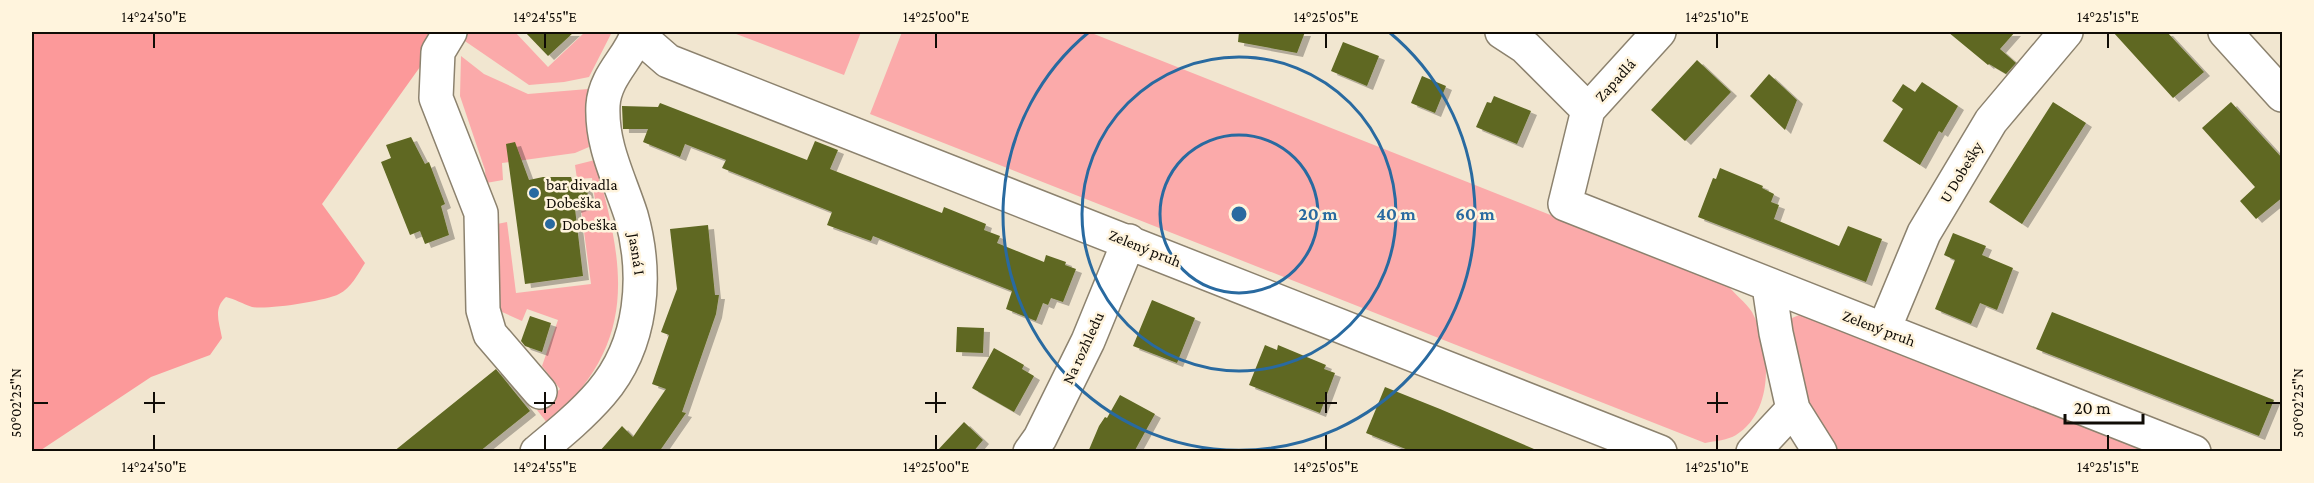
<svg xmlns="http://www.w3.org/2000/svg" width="2314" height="483" viewBox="0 0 2314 483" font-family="'Crimson Pro',serif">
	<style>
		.green { fill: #fbaaaa }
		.forest { fill: #fc999a }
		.building { fill: #5e6821; filter: url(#shadow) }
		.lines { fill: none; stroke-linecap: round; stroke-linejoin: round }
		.minor-casing { stroke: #8c826e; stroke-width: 36 }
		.minor { stroke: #fff; stroke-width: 33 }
		.ticks { fill: none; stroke: #100c06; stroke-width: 2 }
		.ring { fill: none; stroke: #296aa0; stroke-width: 3 }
		.poi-dot { fill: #296aa0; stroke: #fff4dd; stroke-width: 2 }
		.labels { text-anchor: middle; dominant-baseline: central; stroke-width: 5; stroke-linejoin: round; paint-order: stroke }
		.street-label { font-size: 16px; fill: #100c06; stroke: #fff4dd }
		.poi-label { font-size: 16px; fill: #100c06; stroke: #fff4dd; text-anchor: start }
		.centre { fill: #296aa0; stroke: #fff4dd; stroke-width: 3 }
		.ring-label { font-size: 18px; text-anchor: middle; font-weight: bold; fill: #296aa0; stroke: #fff4dd; stroke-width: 5; stroke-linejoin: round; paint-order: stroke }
		.neatline { fill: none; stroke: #100c06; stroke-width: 2 }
		.ticks-label { font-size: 15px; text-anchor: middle; fill: #100c06 }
	</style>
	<defs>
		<filter id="shadow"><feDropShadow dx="6" dy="4" stdDeviation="0" flood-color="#0004"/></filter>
	</defs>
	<rect width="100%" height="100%" fill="#f1e6d0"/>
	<path class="green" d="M 463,32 L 515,32 L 548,67 L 585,32 L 612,32 L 589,77 L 564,82 L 529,85 L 459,37 Z
		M 731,32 L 861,32 L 844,75 Z
		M 902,32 L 1089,32 L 1727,285 C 1734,293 1746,303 1752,312 C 1771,348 1775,411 1736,435 C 1728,440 1715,441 1705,443 L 870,114 Z
		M 461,56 L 484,74 L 528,94 L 588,89 L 586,110 L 589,147 L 575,153 L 502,163 L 503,180 L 486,183 L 485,170 L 460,96 Z
		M 595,160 C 625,269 640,341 548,424 L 537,410 L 560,389 L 542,366 L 558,320 L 527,309 L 522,321 L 500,311 L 492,225 L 507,222 L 516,293 L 591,284 L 581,209 L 596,207 L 592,178 L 577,179 L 575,165 Z
		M 1804,313 L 2158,451 L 1833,451 L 1810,408 L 1787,331 L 1792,318 Z"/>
	<path class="forest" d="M 32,32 L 439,32 L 440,39 L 322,204 L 365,263 C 358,274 351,288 339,294 C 326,301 266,310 252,307 C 243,304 235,299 226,297 C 213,309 219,321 222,338 L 210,355 L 151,377 L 38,452 L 32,451 Z"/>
	<path class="building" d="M 525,32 L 574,32 L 548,56 Z
		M 1239,32 L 1305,32 L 1297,53 L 1238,42 Z
		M 1948,32 L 2015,32 L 2000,49 L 2016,63 L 2006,74 L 1989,64 L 1988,65 Z
		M 2113,32 L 2167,32 L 2204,72 L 2173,98 Z
		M 1343,42 L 1379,56 L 1367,86 L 1331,71 Z
		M 1697,60 L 1731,92 L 1685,141 L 1651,110 Z
		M 1769,74 L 1797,100 L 1785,130 L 1750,96 Z
		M 1422,76 L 1446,86 L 1435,113 L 1411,103 Z
		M 1922,82 L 1958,106 L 1942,133 L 1939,131 L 1920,165 L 1883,141 L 1903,109 L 1892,101 L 1903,84 L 1915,92 Z
		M 1494,96 L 1531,111 L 1517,144 L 1476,127 L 1487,102 L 1491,103 Z
		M 2053,102 L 2086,123 L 2022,224 L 1989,202 Z
		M 2231,102 L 2283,159 L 2283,197 L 2256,219 L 2240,201 L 2255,187 L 2202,128 Z
		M 660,103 L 807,160 L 815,141 L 838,150 L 830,169 L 942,213 L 944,207 L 986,224 L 984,230 L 1000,236 L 997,243 L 1044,262 L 1046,255 L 1066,262 L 1065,265 L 1076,269 L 1063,302 L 1051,298 L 1048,305 L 1043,303 L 1036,321 L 1006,309 L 1012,291 L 873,236 L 871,241 L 827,225 L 832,212 L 722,168 L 726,160 L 685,144 L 680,157 L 643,142 L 648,129 L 623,129 L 622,106 L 658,107 Z
		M 411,137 L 425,164 L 429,162 L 445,204 L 441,206 L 449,235 L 425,244 L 420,231 L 410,235 L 381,162 L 391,158 L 386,145 Z
		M 515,142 L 529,180 L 543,177 L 571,177 L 573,183 L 585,182 L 590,204 L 575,209 L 583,276 L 525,284 L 506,144 Z
		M 1720,168 L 1763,186 L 1762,188 L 1774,194 L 1771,202 L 1779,205 L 1774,219 L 1839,246 L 1848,226 L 1882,239 L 1866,282 L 1698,217 L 1713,178 L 1716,179 Z
		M 708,225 L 715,295 L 719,295 L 716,314 L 682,412 L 686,413 L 659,452 L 599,452 L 622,426 L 633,437 L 666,389 L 652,384 L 669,335 L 661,332 L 677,289 L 670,229 Z
		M 1953,233 L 1986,246 L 1982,255 L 2013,268 L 1997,310 L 1980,303 L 1971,324 L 1935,309 L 1955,260 L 1944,255 Z
		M 1152,300 L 1195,318 L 1177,363 L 1133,346 Z
		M 2052,312 L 2274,400 L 2259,436 L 2036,349 Z
		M 530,316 L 551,323 L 542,352 L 525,346 L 521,341 Z
		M 957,327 L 984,328 L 983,353 L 956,352 Z
		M 1265,345 L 1277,350 L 1278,345 L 1326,365 L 1324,369 L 1335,373 L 1320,413 L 1249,385 Z
		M 994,348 L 1024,365 L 1022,369 L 1034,376 L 1014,412 L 972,388 Z
		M 496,369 L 530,411 L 479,452 L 393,452 Z
		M 1385,387 L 1440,409 L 1541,452 L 1413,452 L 1366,433 Z
		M 1120,395 L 1155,414 L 1134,452 L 1088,452 L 1099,426 L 1105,417 L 1107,418 Z
		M 964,422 L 983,440 L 973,452 L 936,452 Z"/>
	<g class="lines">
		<defs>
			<path id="minor" d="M 450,32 L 438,52 L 436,98 L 481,213 L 483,310 L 490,334 L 540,392
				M 1502,32 L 1525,47 L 1588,110
				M 1659,32 L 1588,110 L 1565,204 L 2194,452
				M 2225,32 L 2282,95
				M 637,34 L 668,61 L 1660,452
				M 1769,286 L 1776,333 L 1793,409 L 1820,452
				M 1884,329 L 1924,233 L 1991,121 L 2066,32
				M 537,452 C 560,433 582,415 601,393 C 643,344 648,275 631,215 C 619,178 601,145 603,105 C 605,75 630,58 638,32
				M 1030,452 L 1040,438 L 1088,341 L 1129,241
				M 1753,452 L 1793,409"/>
		</defs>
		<use href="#minor" class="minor-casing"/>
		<use href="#minor" class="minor"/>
	</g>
	<path class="ticks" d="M 154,33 L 154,48M 545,33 L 545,48M 936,33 L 936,48M 1326,33 L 1326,48M 1717,33 L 1717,48M 2108,33 L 2108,48M 154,392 L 154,413M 545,392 L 545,413M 936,392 L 936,413M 1326,392 L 1326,413M 1717,392 L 1717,413M 33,403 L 48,403M 144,403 L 165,403M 534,403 L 555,403M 925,403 L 946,403M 1316,403 L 1337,403M 1707,403 L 1728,403M 2266,403 L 2281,403M 154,435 L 154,450M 545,435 L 545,450M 936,435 L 936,450M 1326,435 L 1326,450M 1717,435 L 1717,450M 2108,435 L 2108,450"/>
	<g class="ring">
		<circle cx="1239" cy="214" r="79"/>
		<circle cx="1239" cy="214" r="157"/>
		<path d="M1389 32A236 236 0 1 1 1089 32"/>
	</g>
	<g class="poi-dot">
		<circle cx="534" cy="193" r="6"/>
		<circle cx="550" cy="224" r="6"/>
	</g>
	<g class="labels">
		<g class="street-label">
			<text transform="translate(1615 80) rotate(-48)">Zapadlá</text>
			<text transform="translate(1961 172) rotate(-59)">U Dobešky</text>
			<text transform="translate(1145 248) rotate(22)">Zelený pruh</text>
			<text transform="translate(637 254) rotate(81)">Jasná I</text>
			<text transform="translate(1879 328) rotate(21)">Zelený pruh</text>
			<text transform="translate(1083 348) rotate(-65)">Na rozhledu</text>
		</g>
		<g class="poi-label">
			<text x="546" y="184">bar divadla<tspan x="546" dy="18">Dobeška</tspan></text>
			<text x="562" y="224">Dobeška</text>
		</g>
	</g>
	<circle cx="1239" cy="214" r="9" class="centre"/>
	<g class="ring-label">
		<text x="1318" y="220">20 m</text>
		<text x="1396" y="220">40 m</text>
		<text x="1475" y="220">60 m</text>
	</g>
	<rect width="2314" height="483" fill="none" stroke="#fff4dd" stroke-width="66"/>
	<path d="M2065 414v9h78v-9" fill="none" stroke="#100c06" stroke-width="3"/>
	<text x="2074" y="414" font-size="18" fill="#100c06" stroke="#fff4dd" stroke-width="4.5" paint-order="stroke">20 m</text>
	<rect x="33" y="33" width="2248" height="417" class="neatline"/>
	<g class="ticks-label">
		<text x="154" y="22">14°24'50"E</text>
		<text x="545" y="22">14°24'55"E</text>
		<text x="936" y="22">14°25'00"E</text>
		<text x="1326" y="22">14°25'05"E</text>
		<text x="1717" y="22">14°25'10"E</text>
		<text x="2108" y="22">14°25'15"E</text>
		<text transform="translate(16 403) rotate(-90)" y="5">50°02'25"N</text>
		<text transform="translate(2298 403) rotate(-90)" y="5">50°02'25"N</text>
		<text x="154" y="472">14°24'50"E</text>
		<text x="545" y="472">14°24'55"E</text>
		<text x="936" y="472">14°25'00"E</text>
		<text x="1326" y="472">14°25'05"E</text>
		<text x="1717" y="472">14°25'10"E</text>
		<text x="2108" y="472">14°25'15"E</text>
	</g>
</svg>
